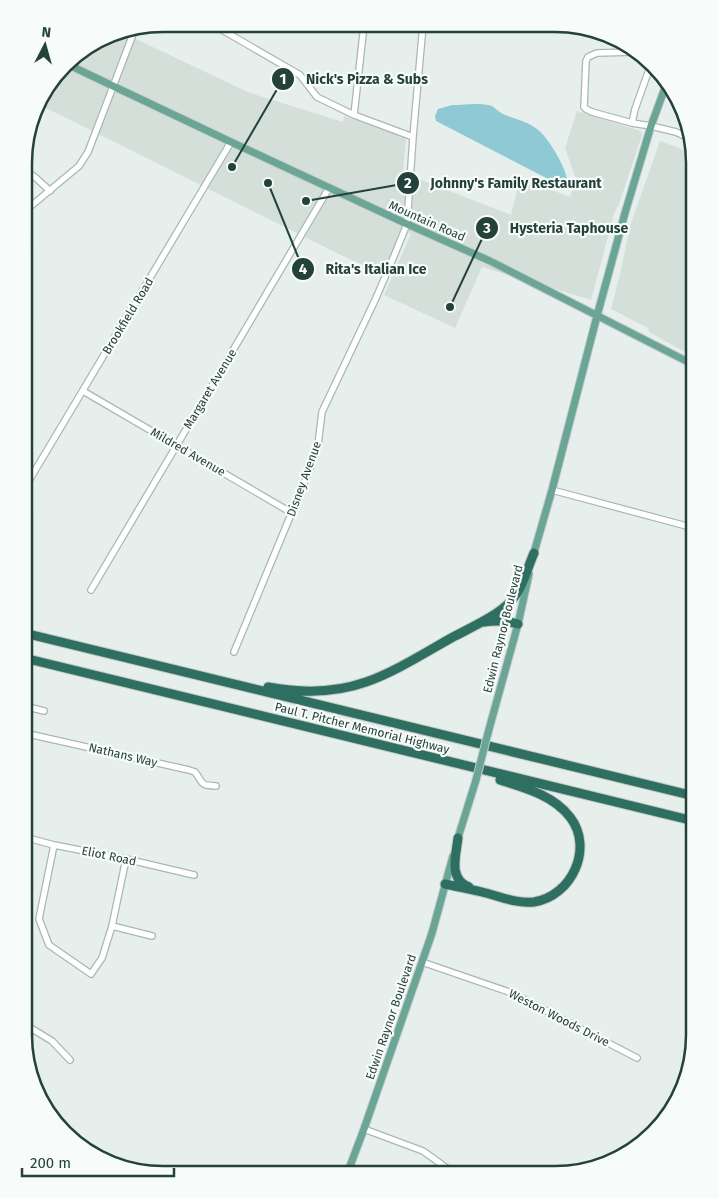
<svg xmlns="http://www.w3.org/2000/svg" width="718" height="1198" viewBox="0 0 718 1198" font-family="'Fira Sans',sans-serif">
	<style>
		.built { fill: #d4dfda }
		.water { fill: #8ec9d4 }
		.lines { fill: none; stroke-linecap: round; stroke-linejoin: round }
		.minor-casing { stroke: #a8b8b2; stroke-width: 8 }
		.major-casing { stroke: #c2cac8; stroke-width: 9 }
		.highway-casing { stroke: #c2cac8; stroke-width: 11 }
		.minor { stroke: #fff; stroke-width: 5.5 }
		.major { stroke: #6aa596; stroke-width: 7 }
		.highway { stroke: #2f6f62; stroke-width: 9 }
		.major-bridge-casing { stroke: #c2cac8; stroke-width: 9; stroke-linecap: butt }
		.major-bridge { stroke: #6aa596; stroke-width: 7 }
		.labels { text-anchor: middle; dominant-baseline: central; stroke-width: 4.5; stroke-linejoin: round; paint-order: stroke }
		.street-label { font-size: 12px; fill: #24423a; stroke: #f7fbf9 }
		.rim { fill: none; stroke: #24423a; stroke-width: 2.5 }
		.leader { fill: none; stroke: #24423a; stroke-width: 2 }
		.callout-dot { fill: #24423a; stroke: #f7fbf9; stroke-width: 2 }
		.mark-label { font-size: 15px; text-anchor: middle; font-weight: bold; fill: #fff }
		.callout-label { font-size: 14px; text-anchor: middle; font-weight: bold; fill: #24423a; stroke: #f7fbf9; stroke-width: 4.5; stroke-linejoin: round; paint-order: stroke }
	</style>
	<rect width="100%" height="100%" fill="#e6efeb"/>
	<path class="built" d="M 121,32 L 250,93 L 343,122 L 344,116 L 404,137 L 406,140 L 403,173 L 511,215 L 520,178 L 570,197 L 576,179 L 565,148 L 577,111 L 641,131 L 642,135 L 619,204 L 614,214 L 591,300 L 482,267 L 455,328 L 384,295 L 411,234 L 402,230 L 382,273 L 343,256 L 50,110 L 37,104 L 38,101 L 71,59 L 110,34 Z
		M 660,141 L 692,153 L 694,163 L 694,357 L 649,332 L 648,328 L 611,309 L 621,270 L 630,226 Z"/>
	<path class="water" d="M 452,105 C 464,105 480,102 492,106 C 495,108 498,111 501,113 C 513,119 527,121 537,129 C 548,137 565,166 567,179 L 563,182 L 556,183 L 436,121 L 435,116 L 438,109 Z"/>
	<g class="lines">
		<defs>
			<path id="minor" d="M 212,24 L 300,75 L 317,97 L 354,115 L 413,137
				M 635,52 L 597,53 L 588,57 L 586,61 L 584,107 L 586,109 L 592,112 L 632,123 L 651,126 L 676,132 L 689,138
				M 354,115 L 364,25
				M 632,123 L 635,109 L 651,64
				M 25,170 L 36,178 L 50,191
				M 25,211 L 79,166 L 88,152 L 135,29
				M 83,391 L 292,513
				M 24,489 L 231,142
				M 552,490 L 694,528
				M 91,590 L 329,188
				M 234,652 L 311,466 L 318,445 L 322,412 L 376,298 L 394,256 L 407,224 L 413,137 L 423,25
				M 24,706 L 44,711
				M 24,733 L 189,770 L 195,772 C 204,784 199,785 216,786
				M 24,837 L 54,845 L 126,859 L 194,875
				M 54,845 L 39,919 L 49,945 L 91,974 L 102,958 L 112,926 L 126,859
				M 112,926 L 152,936
				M 422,962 L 512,993 L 637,1058
				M 24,1024 L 52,1041 L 70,1060
				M 26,1047 L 31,1029
				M 364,1129 L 423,1151 L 455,1174"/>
			<path id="major" d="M 67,64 L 113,86 L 231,142 L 407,224 L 490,261 L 694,365
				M 533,556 L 552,490 L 597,316 L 625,213 L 651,126 L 666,85
				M 488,733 L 518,624 L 529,574
				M 457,841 L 476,780
				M 347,1174 L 364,1129 L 422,962 L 432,933 L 453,856"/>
			<path id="highway" d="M 484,622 C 495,620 507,621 518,624
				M 24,633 L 694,796
				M 24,658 L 694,821
				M 268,687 C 300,693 335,693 366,682 C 395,672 426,652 453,637 C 472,627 497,616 511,601 C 523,588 527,569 534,553
				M 458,838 C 456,856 448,879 469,887
				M 445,884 C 458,887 470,889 482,892 C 499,896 516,904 534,902 C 572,896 594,848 570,817 C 553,795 525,788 500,780"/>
		</defs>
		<use href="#minor" class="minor-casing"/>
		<use href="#major" class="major-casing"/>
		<use href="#highway" class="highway-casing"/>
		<use href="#minor" class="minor"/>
		<use href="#major" class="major"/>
		<use href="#highway" class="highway"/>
		<defs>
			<path id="major-bridge" d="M 476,780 L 488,733"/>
		</defs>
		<use href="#major-bridge" class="major-bridge-casing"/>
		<use href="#major-bridge" class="major-bridge"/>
	</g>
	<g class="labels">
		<g class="street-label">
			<text transform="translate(427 221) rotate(24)">Mountain Road</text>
			<text transform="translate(128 316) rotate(-59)">Brookfield Road</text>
			<text transform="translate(210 389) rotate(-59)">Margaret Avenue</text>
			<text transform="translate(188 452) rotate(30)">Mildred Avenue</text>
			<text transform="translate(304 479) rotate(-70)">Disney Avenue</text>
			<text transform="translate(503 629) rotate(-76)">Edwin Raynor Boulevard</text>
			<text transform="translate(362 728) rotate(14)">Paul T. Pitcher Memorial Highway</text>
			<text transform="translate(123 755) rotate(13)">Nathans Way</text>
			<text transform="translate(109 856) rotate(12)">Eliot Road</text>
			<text transform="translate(391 1017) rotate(-71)">Edwin Raynor Boulevard</text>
			<text transform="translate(559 1018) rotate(27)">Weston Woods Drive</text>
		</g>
	</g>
	<path d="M0 0H718V1198H0ZM163 32H555A131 131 0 0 1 686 163V1035A131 131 0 0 1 555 1166H163A131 131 0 0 1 32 1035V163A131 131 0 0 1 163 32Z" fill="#f7fbf9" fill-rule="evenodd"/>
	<path class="rim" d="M163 32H555A131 131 0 0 1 686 163V1035A131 131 0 0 1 555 1166H163A131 131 0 0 1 32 1035V163A131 131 0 0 1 163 32Z"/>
	<path class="leader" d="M232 167L283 79M306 201L408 183M450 307L487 228M268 183L303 269"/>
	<g class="callout-dot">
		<circle cx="232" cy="167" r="5"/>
		<circle cx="306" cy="201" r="5"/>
		<circle cx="450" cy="307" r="5"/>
		<circle cx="268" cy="183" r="5"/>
		<circle cx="283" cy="79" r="12"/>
		<circle cx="408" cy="183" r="12"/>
		<circle cx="487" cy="228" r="12"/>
		<circle cx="303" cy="269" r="12"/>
	</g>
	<g class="mark-label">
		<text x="283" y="84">1</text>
		<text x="408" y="188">2</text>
		<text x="487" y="233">3</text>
		<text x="303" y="274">4</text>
	</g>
	<g class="callout-label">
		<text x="367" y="84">Nick's Pizza &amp; Subs</text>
		<text x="516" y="188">Johnny's Family Restaurant</text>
		<text x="569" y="233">Hysteria Taphouse</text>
		<text x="376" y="274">Rita's Italian Ice</text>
	</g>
	<g transform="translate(45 45) rotate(6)" stroke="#f7fbf9" stroke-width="4" paint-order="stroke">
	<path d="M0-4L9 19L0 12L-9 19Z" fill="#24423a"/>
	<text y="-8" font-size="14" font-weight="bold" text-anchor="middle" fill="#24423a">N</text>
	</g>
	<path d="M22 1168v8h152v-8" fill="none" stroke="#24423a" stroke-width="2.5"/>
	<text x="30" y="1168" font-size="15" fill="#24423a" stroke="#f7fbf9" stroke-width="4" paint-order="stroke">200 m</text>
</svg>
